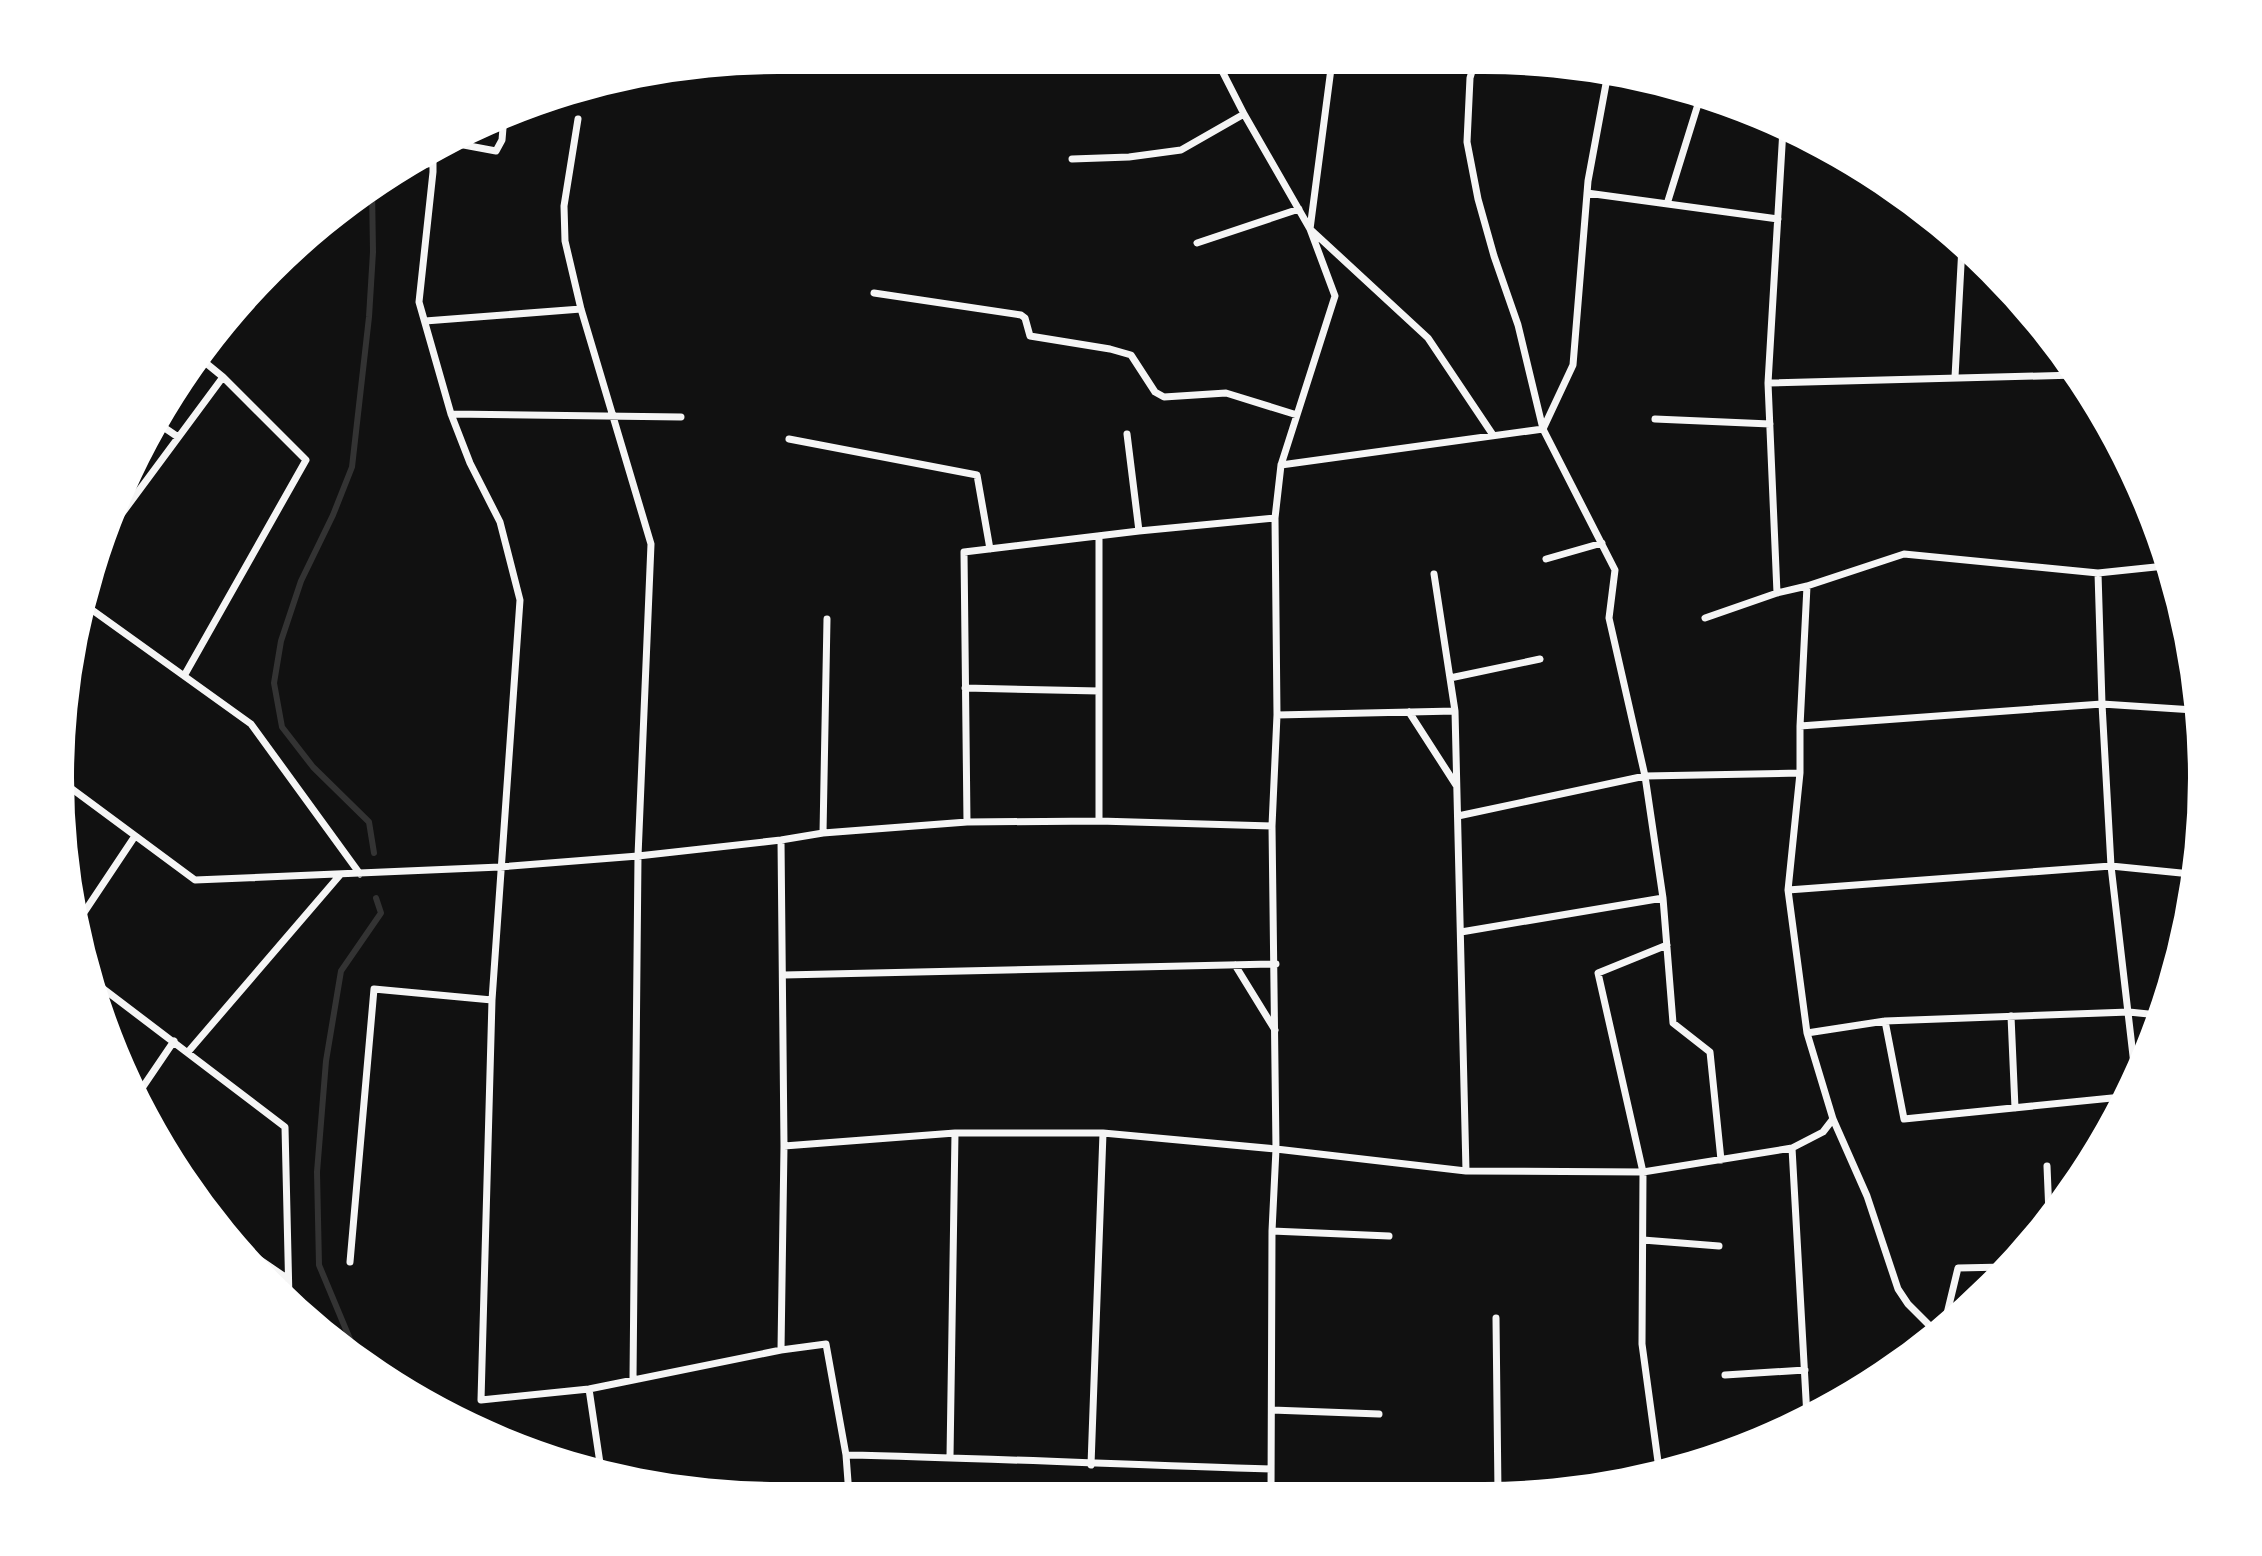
<svg xmlns="http://www.w3.org/2000/svg" width="2262" height="1556" viewBox="0 0 2262 1556" font-family="Commissioner,sans-serif">
	<style>
		.lines { fill: none; stroke-linecap: round; stroke-linejoin: round }
		.stream { stroke: #333; stroke-width: 6 }
		.minor { stroke: #f5f5f5; stroke-width: 7 }
	</style>
	<rect width="100%" height="100%" fill="#111"/>
	<g class="lines">
		<path class="stream" d="M 372,189 L 373,252 L 369,317 L 352,467 L 333,515 L 301,581 L 281,641 L 274,683 L 282,727 L 313,767 L 369,822 L 374,853
			M 357,1356 L 319,1265 L 317,1172 L 326,1061 L 341,971 L 381,913 L 376,898"/>
		<path class="minor" d="M 1217,61 L 1244,114 L 1310,229 L 1428,338 L 1493,435
			M 1475,61 L 1470,78 L 1467,142 L 1478,199 L 1494,256 L 1518,325 L 1543,429 L 1615,570 L 1609,618 L 1645,776 L 1663,898 L 1673,1023 L 1710,1052 L 1721,1160
			M 578,119 L 564,206 L 565,241 L 581,309 L 651,544 L 638,856 L 633,1379
			M 453,143 L 496,151 L 502,140 L 504,116
			M 433,153 L 433,172 L 419,302 L 451,414 L 470,463 L 500,522 L 520,600 L 492,1000 L 481,1400 L 589,1389 L 781,1350 L 826,1344 L 846,1455 L 849,1495
			M 1072,159 L 1129,157 L 1181,150 L 1244,114
			M 408,167 L 433,163
			M 1587,193 L 1778,219
			M 1667,204 L 1699,101
			M 1197,243 L 1299,209
			M 874,293 L 1021,315 L 1025,318 L 1030,336 L 1110,349 L 1131,355 L 1155,392 L 1164,397 L 1226,393 L 1297,415
			M 425,321 L 581,309
			M 1955,377 L 1962,246
			M 1768,383 L 2076,375
			M 451,414 L 681,417
			M 1655,419 L 1770,424
			M 156,422 L 178,437
			M 1127,434 L 1139,531
			M 789,439 L 977,475 L 990,549
			M 1281,465 L 1543,429 L 1573,365 L 1588,181 L 1608,73
			M 109,531 L 223,377
			M 1546,559 L 1602,543
			M 2098,573 L 2102,704 L 2111,866 L 2135,1073
			M 1434,574 L 1455,711 L 1466,1171
			M 1807,586 L 1800,726 L 1800,773 L 1788,890 L 1807,1033 L 1833,1119 L 1867,1196 L 1898,1289 L 1908,1304 L 1936,1332
			M 1777,593 L 1768,383 L 1783,129
			M 88,607 L 251,724 L 360,874
			M 1705,618 L 1777,593 L 1807,586 L 1904,554 L 2098,573 L 2165,566
			M 184,676 L 306,460 L 223,377 L 201,359
			M 1450,678 L 1540,659
			M 965,688 L 1099,691
			M 1409,712 L 1456,785
			M 1277,715 L 1455,711
			M 1800,726 L 2102,704 L 2194,710
			M 64,783 L 195,880 L 500,867 L 638,856 L 781,840 L 823,833 L 967,822 L 1099,821 L 1272,826
			M 1458,816 L 1645,776 L 1800,773
			M 1099,821 L 1099,536
			M 967,822 L 964,552 L 1139,531 L 1275,518
			M 823,833 L 827,619
			M 1788,890 L 2111,866 L 2191,874
			M 77,923 L 135,836
			M 1461,932 L 1663,898
			M 1235,965 L 1275,1030
			M 784,975 L 1276,964
			M 97,984 L 285,1127 L 289,1299
			M 2011,1016 L 2015,1108
			M 1885,1021 L 1904,1119 L 2122,1097
			M 1807,1033 L 1885,1021 L 2129,1012 L 2158,1015
			M 188,1052 L 340,875
			M 136,1097 L 174,1041
			M 784,1146 L 955,1133 L 1103,1133 L 1276,1149 L 1466,1171 L 1643,1172 L 1792,1148 L 1823,1132 L 1833,1119
			M 1792,1148 L 1807,1417
			M 2047,1166 L 2049,1214
			M 1272,1231 L 1389,1236
			M 1643,1240 L 1719,1246
			M 240,1246 L 288,1279
			M 350,1262 L 374,989 L 492,1000
			M 1496,1318 L 1498,1493
			M 1944,1326 L 1958,1268 L 2005,1267
			M 781,1350 L 784,1146 L 781,840
			M 1725,1375 L 1805,1370
			M 589,1389 L 601,1470
			M 1272,1410 L 1379,1414
			M 846,1455 C 988,1458 1129,1465 1271,1469
			M 950,1457 L 955,1133
			M 1091,1465 L 1103,1133
			M 1659,1469 L 1642,1344 L 1643,1172 L 1598,973 L 1667,945
			M 1271,1495 L 1272,1231 L 1276,1149 L 1272,826 L 1277,715 L 1275,518 L 1281,465 L 1335,296 L 1310,229 L 1332,61"/>
	</g>
	<path d="M0 0H2262V1556H0ZM778 74H1484A704 704 0 0 1 2188 778V778A704 704 0 0 1 1484 1482H778A704 704 0 0 1 74 778V778A704 704 0 0 1 778 74Z" fill="#fff" fill-rule="evenodd"/>
</svg>
